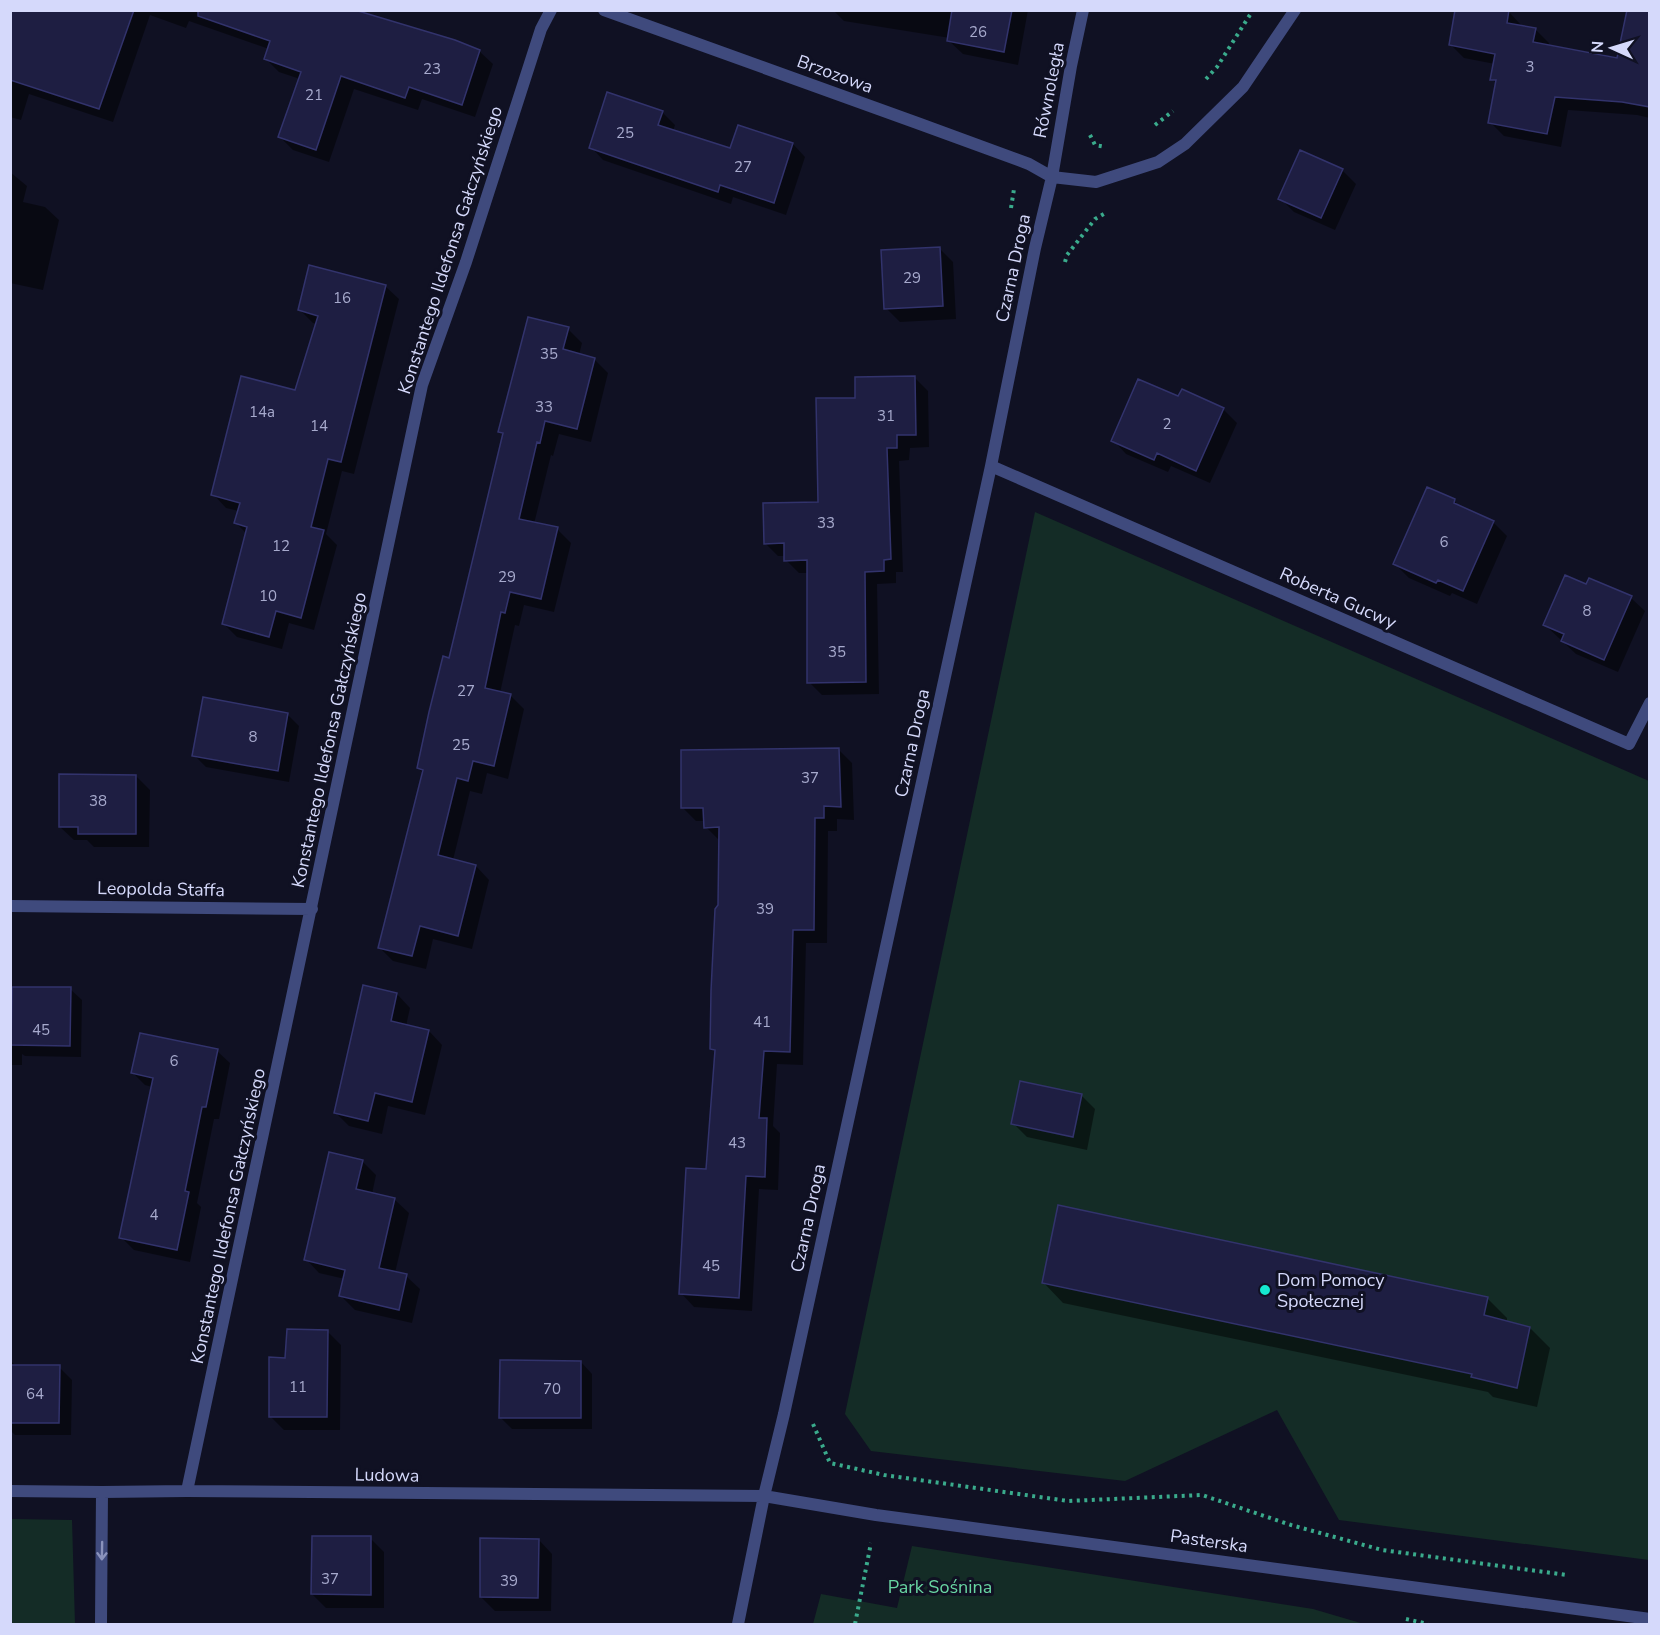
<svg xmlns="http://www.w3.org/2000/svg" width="1660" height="1635" viewBox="0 0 1660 1635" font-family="'Nunito Sans',sans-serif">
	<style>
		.green { fill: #142c26 }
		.shadow { fill: #0007 }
		.building { fill: #1e1e42; stroke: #32336c; stroke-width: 1.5 }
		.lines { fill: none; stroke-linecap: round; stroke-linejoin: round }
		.path { stroke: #3aab8c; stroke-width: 4; stroke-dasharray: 3 4.5; stroke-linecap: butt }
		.street { stroke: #3f4a7d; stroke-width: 12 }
		.oneway { stroke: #8a92bc }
		.poi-dot { fill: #15e8d0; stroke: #101123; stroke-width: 2 }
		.labels { text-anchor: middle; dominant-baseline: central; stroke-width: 6; stroke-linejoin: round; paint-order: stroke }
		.number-label { font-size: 15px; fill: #a7aacd }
		.street-label { font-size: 18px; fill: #d5d9fb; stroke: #101123 }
		.poi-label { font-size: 18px; fill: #d5d9fb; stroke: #101123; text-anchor: start }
		.park-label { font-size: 18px; fill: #68d5a2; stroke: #101123 }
	</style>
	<rect width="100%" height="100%" fill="#101123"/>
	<path class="green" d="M 1035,512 L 1649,781 L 1649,1560 L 1339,1520 L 1277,1410 L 1125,1481 L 871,1451 L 845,1414 Z
		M 11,1519 L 72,1520 L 75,1624 L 11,1624 Z
		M 912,1546 L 1313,1609 L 1364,1624 L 813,1624 L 821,1594 L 897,1608 Z"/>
	<path class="shadow" d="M 10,10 L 360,10 L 367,16 L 479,51 L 493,64 L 475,117 L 422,99 L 418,110 L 354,89 L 329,162 L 293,150 L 280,137 L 300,79 L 279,72 L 266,59 L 269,49 L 189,21 L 186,28 L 150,15 L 113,122 L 29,94 L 21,120 L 10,117 Z
		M 833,10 L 1028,10 L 1018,65 L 963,54 L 949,41 L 950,38 L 844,21 Z
		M 1509,12 L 1522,26 L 1535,29 L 1549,43 L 1549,46 L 1618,60 L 1650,36 L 1650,118 L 1637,115 L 1568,110 L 1561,147 L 1504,136 L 1490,122 L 1497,84 L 1492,79 L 1495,64 L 1464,58 L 1450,44 Z
		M 662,112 L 675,125 L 673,131 L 730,150 L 739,126 L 793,144 L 805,157 L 786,215 L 733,197 L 731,204 L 603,160 L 591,147 Z
		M 1342,170 L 1356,184 L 1335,230 L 1294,212 L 1280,198 Z
		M 10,172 L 27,186 L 23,202 L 45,207 L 59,220 L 43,290 L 10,283 Z
		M 939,248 L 953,262 L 956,319 L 900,322 L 886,308 Z
		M 385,286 L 399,299 L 354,474 L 342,471 L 326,534 L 337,545 L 314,630 L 289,623 L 282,649 L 237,637 L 224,624 L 247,534 L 236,523 L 239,511 L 226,508 L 213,494 L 296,392 L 317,324 L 313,323 L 300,310 Z
		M 568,329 L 582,343 L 579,355 L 594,359 L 608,373 L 591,442 L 559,434 L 553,456 L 551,455 L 534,524 L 557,529 L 571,543 L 554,612 L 524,605 L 519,626 L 515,625 L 500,693 L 510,695 L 524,709 L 508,779 L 487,773 L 482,794 L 470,791 L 453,860 L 476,866 L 489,880 L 472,949 L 433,939 L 426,969 L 393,961 L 379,947 L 424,774 L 418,768 L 450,659 L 504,435 L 500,432 Z
		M 915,378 L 928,391 L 929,447 L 910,448 L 909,460 L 899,461 L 903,572 L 896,572 L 896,583 L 877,584 L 879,694 L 822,695 L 809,682 L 808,573 L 799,573 L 786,560 L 786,556 L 778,556 L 765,543 L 819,504 L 857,399 Z
		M 1179,398 L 1223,409 L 1237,423 L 1210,483 L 1171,466 L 1168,472 L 1126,454 L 1113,440 Z
		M 1454,501 L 1461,507 L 1493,522 L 1507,536 L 1477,604 L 1452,593 L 1450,596 L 1409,578 L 1395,564 Z
		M 1587,586 L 1631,598 L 1645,611 L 1618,672 L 1576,654 L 1545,625 Z
		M 288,715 L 299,726 L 289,782 L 206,767 L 194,755 Z
		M 838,749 L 852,763 L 854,820 L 837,819 L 837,831 L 828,831 L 827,943 L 806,943 L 803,1065 L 777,1064 L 773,1126 L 780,1133 L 778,1190 L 759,1189 L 752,1311 L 694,1307 L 681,1293 L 708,1171 L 716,1053 L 712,1049 L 719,905 L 720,841 L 706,827 L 705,821 L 696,821 L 683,808 Z
		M 136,776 L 150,790 L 149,847 L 94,847 L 87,840 L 74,840 L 60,827 Z
		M 70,989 L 82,1000 L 81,1057 L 25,1056 L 22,1054 L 22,1065 L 10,1065 L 10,1016 L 13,1019 Z
		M 397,994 L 410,1008 L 406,1026 L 429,1031 L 442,1045 L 425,1115 L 388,1106 L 382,1134 L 349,1126 L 335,1112 Z
		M 217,1051 L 230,1063 L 219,1119 L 214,1119 L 197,1203 L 201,1207 L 190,1262 L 134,1250 L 121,1237 L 152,1087 L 145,1085 L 133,1073 Z
		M 1081,1095 L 1095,1109 L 1087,1150 L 1027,1137 L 1013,1123 Z
		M 362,1161 L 376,1175 L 372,1194 L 395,1200 L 409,1213 L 395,1273 L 406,1276 L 420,1289 L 412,1323 L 355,1310 L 341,1296 L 345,1279 L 319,1273 L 306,1259 Z
		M 1043,1282 L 1487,1298 L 1507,1318 L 1507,1322 L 1530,1328 L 1550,1348 L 1537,1407 L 1493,1397 L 1488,1392 L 1063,1303 Z
		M 327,1331 L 341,1345 L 340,1430 L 284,1430 L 270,1416 L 287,1359 Z
		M 10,1360 L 15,1365 L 59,1367 L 72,1380 L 71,1435 L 15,1435 L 10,1430 Z
		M 581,1362 L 592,1374 L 592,1429 L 512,1429 L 500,1417 Z
		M 370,1538 L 384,1552 L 384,1608 L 326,1608 L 312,1594 Z
		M 539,1540 L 552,1554 L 551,1611 L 495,1611 L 481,1597 Z"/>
	<path class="building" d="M 10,10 L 134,10 L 99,109 L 10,80 Z
		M 198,10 L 355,10 L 455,40 L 480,50 L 462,105 L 409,87 L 405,98 L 341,76 L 316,150 L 278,137 L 301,72 L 264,59 L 270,41 L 198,16 Z
		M 952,10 L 1012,10 L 1004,52 L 947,41 Z
		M 1455,10 L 1509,10 L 1507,23 L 1536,28 L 1533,42 L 1617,58 L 1627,10 L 1650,10 L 1650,107 L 1622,102 L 1555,97 L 1547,134 L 1488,123 L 1496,80 L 1490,80 L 1495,54 L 1449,45 Z
		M 607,92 L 663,111 L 658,125 L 730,148 L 738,125 L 793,143 L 774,203 L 720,185 L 718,192 L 589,148 Z
		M 1300,150 L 1343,169 L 1321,218 L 1278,199 Z
		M 940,247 L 943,306 L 884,309 L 881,250 Z
		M 309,265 L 386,285 L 341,462 L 328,459 L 311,527 L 324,530 L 301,618 L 276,611 L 269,637 L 222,624 L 247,527 L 234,523 L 240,503 L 211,495 L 241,376 L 295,390 L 318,316 L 298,310 Z
		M 528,317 L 569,327 L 563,349 L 595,358 L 577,429 L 545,421 L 540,443 L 537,442 L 519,519 L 558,527 L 541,599 L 510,592 L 505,613 L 501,612 L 485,688 L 511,694 L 494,766 L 473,761 L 468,781 L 457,778 L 438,855 L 476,865 L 458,936 L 420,926 L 412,956 L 378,948 L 423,770 L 417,768 L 429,712 L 443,656 L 449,658 L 503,433 L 498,432 Z
		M 915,376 L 916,435 L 897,435 L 897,448 L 887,448 L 891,559 L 884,560 L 884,571 L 865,572 L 866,682 L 807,683 L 807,560 L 784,561 L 784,543 L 764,544 L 763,503 L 818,502 L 816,398 L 855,398 L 855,377 Z
		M 1138,379 L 1178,396 L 1182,389 L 1224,408 L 1196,471 L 1157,453 L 1154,460 L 1111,441 Z
		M 1427,487 L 1455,499 L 1454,503 L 1494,521 L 1463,591 L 1438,580 L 1436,583 L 1393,564 Z
		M 1565,575 L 1586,584 L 1589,578 L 1632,596 L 1604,660 L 1561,641 L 1564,634 L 1543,625 Z
		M 203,697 L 288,713 L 278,771 L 192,756 Z
		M 839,748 L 841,807 L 824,806 L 824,818 L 815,818 L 814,930 L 793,930 L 790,1052 L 764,1051 L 759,1118 L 767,1118 L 765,1177 L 746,1176 L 739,1298 L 679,1294 L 686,1168 L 706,1169 L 715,1050 L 710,1049 L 711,991 L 715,909 L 718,905 L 719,827 L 704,828 L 703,808 L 681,808 L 681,750 Z
		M 59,774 L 136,775 L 136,834 L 78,834 L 78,827 L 59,827 Z
		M 363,985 L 397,993 L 391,1021 L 429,1030 L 412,1102 L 375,1093 L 368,1121 L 334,1113 Z
		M 12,987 L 71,987 L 70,1046 L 11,1045 Z
		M 140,1033 L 218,1049 L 206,1107 L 202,1107 L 185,1191 L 189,1192 L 177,1250 L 119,1238 L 153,1078 L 131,1073 Z
		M 1020,1081 L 1082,1094 L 1073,1137 L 1011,1124 Z
		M 329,1152 L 363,1160 L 356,1189 L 395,1198 L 379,1268 L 407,1274 L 399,1310 L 339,1296 L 345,1270 L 304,1260 Z
		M 1058,1205 L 1488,1297 L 1484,1315 L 1530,1327 L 1517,1388 L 1471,1377 L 1472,1374 L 1042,1283 Z
		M 287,1329 L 328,1330 L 327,1417 L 269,1417 L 269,1357 L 285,1358 Z
		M 500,1360 L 581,1361 L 581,1418 L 499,1418 Z
		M 10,1365 L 60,1365 L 59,1423 L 10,1423 Z
		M 312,1536 L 371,1536 L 371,1595 L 311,1594 Z
		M 480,1538 L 539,1539 L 538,1598 L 480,1597 Z"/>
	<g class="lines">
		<path class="path" d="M 1206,79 L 1217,67 L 1253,10
			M 1155,125 L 1173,111
			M 1090,135 L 1095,145 L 1106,147
			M 1011,208 L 1014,189
			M 1065,262 L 1067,255 L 1095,219 L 1107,212
			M 813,1424 L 830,1463 L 884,1475 L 1068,1501 L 1202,1495 L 1291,1525 L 1382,1550 L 1567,1575
			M 1406,1619 L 1428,1624
			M 855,1624 L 871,1543"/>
		<path class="street" d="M 604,10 L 920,124 L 1029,164 L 1052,177 L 1096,182 L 1158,162 L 1185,144 L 1243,87 L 1295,10
			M 991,466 L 1629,744 L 1650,703
			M 10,906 L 312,909
			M 10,1491 L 102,1492 L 187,1491 L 764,1496 L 876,1515 L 1650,1619
			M 187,1491 L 422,385 L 466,262 L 541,29 L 551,10
			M 101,1624 L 102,1492
			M 738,1624 L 764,1496 L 784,1414 L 991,466 L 1035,248 L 1052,177 L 1071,66 L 1083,10"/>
	</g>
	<defs><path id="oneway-shaft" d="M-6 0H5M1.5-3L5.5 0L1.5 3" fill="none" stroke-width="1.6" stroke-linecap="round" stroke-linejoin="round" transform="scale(1.5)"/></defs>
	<use class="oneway" href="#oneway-shaft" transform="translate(102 1551) rotate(91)"/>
	<circle class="poi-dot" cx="1265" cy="1290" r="6"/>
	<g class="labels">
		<g class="number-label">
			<text x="978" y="32">26</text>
			<text x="1530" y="67">3</text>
			<text x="432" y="69">23</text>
			<text x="314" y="95">21</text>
			<text x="625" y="133">25</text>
			<text x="743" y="167">27</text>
			<text x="912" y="278">29</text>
			<text x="342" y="298">16</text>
			<text x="549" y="354">35</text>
			<text x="544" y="407">33</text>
			<text x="262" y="412">14a</text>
			<text x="886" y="416">31</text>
			<text x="1167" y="424">2</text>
			<text x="319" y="426">14</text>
			<text x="826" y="523">33</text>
			<text x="1444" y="542">6</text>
			<text x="281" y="546">12</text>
			<text x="507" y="577">29</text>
			<text x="268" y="596">10</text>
			<text x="1587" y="611">8</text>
			<text x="837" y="652">35</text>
			<text x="466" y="691">27</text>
			<text x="253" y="737">8</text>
			<text x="461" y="745">25</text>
			<text x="810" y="778">37</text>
			<text x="98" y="801">38</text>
			<text x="765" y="909">39</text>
			<text x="762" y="1022">41</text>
			<text x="41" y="1030">45</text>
			<text x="174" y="1061">6</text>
			<text x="737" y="1143">43</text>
			<text x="154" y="1215">4</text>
			<text x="711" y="1266">45</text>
			<text x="298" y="1387">11</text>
			<text x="552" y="1389">70</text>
			<text x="35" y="1394">64</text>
			<text x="330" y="1579">37</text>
			<text x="509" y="1581">39</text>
		</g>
		<g class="street-label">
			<text transform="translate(835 74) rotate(20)">Brzozowa</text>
			<text transform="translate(1049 90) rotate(-79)">Równoległa</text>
			<text transform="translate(450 250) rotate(-72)">Konstantego Ildefonsa Gałczyńskiego</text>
			<text transform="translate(1013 268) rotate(-78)">Czarna Droga</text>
			<text transform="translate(1338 598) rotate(24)">Roberta Gucwy</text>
			<text transform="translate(329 740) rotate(-78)">Konstantego Ildefonsa Gałczyńskiego</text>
			<text transform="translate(912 743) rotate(-78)">Czarna Droga</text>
			<text transform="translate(161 889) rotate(1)">Leopolda Staffa</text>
			<text transform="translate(228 1216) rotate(-78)">Konstantego Ildefonsa Gałczyńskiego</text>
			<text transform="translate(808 1218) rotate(-78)">Czarna Droga</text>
			<text transform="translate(387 1475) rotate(1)">Ludowa</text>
			<text transform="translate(1209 1541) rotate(8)">Pasterska</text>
		</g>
		<g class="poi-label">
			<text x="1277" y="1280">Dom Pomocy<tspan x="1277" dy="21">Społecznej</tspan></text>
		</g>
		<g class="park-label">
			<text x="940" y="1587">Park Sośnina</text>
		</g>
	</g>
	<rect width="1660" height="1635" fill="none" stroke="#d5d9fb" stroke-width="24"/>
	<g transform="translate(1612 48) rotate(274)" stroke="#101123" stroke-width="4.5" paint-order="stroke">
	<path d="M0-4.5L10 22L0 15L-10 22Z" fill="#d5d9fb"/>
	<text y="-9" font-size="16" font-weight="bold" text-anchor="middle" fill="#d5d9fb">N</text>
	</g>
</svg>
